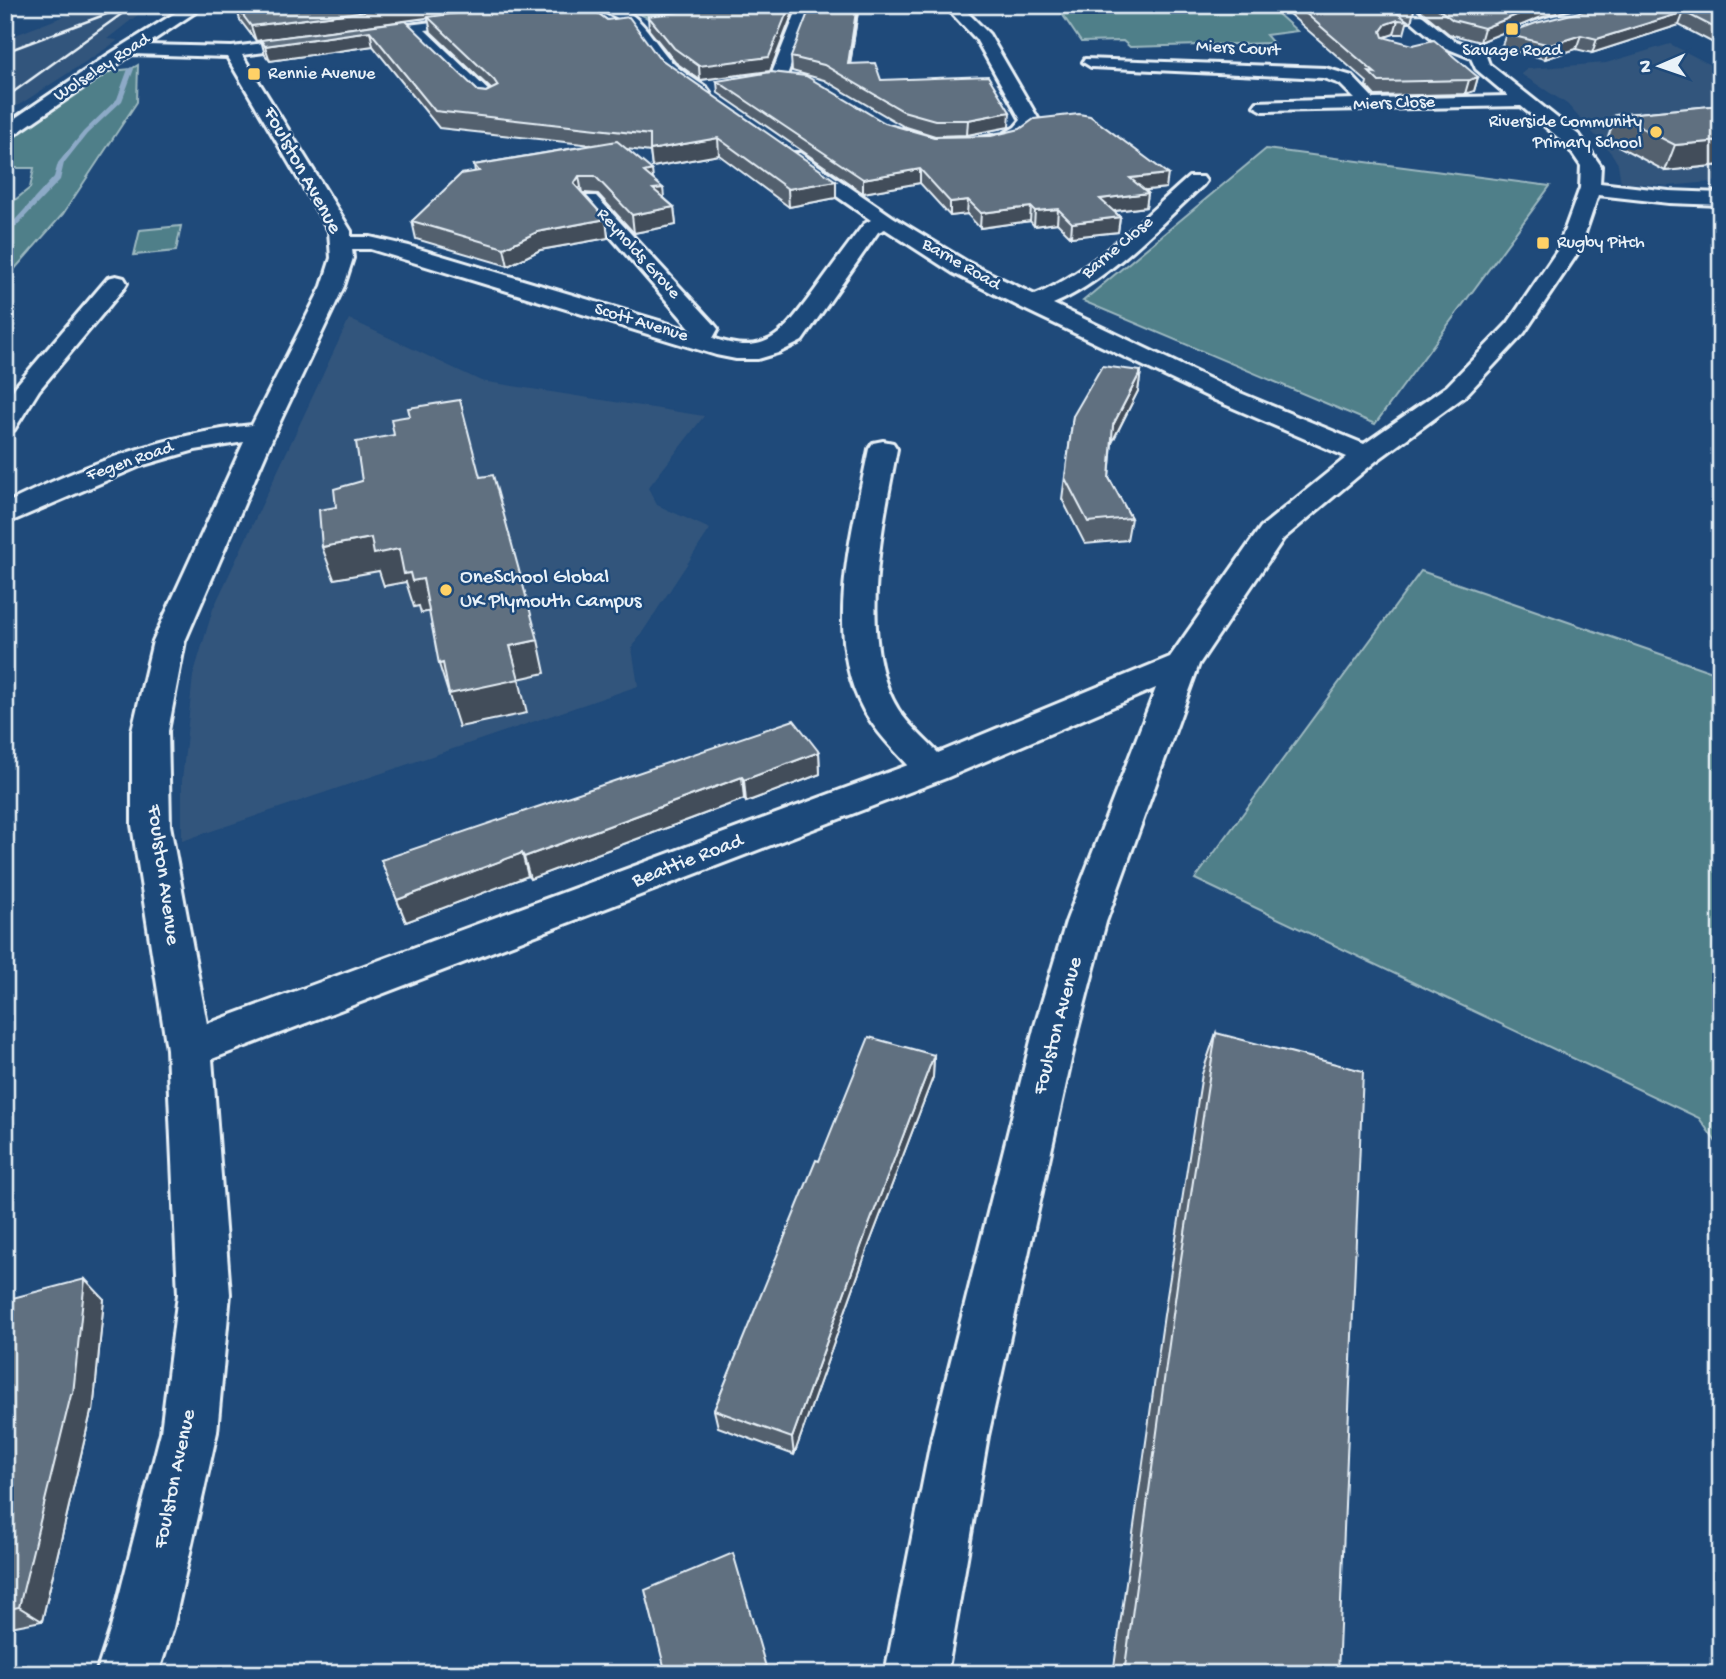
<svg xmlns="http://www.w3.org/2000/svg" width="1726" height="1679" viewBox="0 0 1726 1679" font-family="'Gochi Hand',sans-serif">
	<style>
		.built { fill: #32557c }
		.green { fill: #507f89; stroke: #9cb8c0; stroke-width: 2 }
		.lines { fill: none; stroke-linecap: round; stroke-linejoin: round }
		.stream { fill: #8daac7; fill-rule: evenodd }
		.street-casing { stroke: #e8f1f8; stroke-width: 6 }
		.street { fill: #1f4a7a; fill-rule: evenodd }
		.rail { stroke: #e8f1f8; stroke-width: 2.5 }
		.wall { fill: #53606e; stroke: #e8f1f8; stroke-width: 2; fill-rule: evenodd }
		.shaded-wall { fill: #434e5a; stroke: #e8f1f8; stroke-width: 2 }
		.building { fill: #607080; stroke: #e8f1f8; stroke-width: 2 }
		.poi-dot { fill: #ffd166; stroke: #1f4a7a; stroke-width: 2.5 }
		.labels { text-anchor: middle; dominant-baseline: central; stroke-width: 5; stroke-linejoin: round; paint-order: stroke }
		.far-street-label { font-size: 18px; fill: #e8f1f8; stroke: #1f4a7a }
		.far-poi-label { font-size: 18px; fill: #e8f1f8; stroke: #1f4a7a; text-anchor: start }
		.street-label { font-size: 21px; fill: #e8f1f8; stroke: #1f4a7a }
		.poi-label { font-size: 21px; fill: #e8f1f8; stroke: #1f4a7a; text-anchor: start }
	</style>
	<rect width="100%" height="100%" fill="#1f4a7a"/>
	<filter id="ink" filterUnits="userSpaceOnUse"><feTurbulence type="fractalNoise" baseFrequency=".0143" numOctaves="2"/><feDisplacementMap in="SourceGraphic" scale="14" xChannelSelector="R" yChannelSelector="G"/><feConvolveMatrix kernelMatrix="1 2 1 2 8 2 1 2 1" color-interpolation-filters="sRGB"/></filter>
	<g filter="url(#ink)">
		<path class="built" d="M 93,5 L 172,5 L 149,6 L 107,39 L 117,40 L 116,42 L 5,114 L 5,39 Z
			M 1670,44 L 1721,70 L 1721,181 L 1668,186 L 1621,182 L 1618,164 L 1612,154 L 1567,104 L 1521,74 L 1527,69 L 1606,63 Z
			M 349,319 L 481,381 L 704,416 L 648,488 L 657,505 L 710,529 L 632,648 L 638,686 L 182,841 L 182,781 L 193,676 L 213,609 Z"/>
		<path class="green" d="M 622,5 L 760,5 L 660,30 L 646,17 Z
			M 1056,5 L 1268,5 L 1297,31 L 1266,35 L 1273,43 L 1130,47 L 1123,41 L 1081,42 Z
			M 138,65 L 137,102 L 63,214 L 5,280 L 5,208 L 30,188 L 34,168 L 5,168 L 5,139 L 102,72 L 131,69 Z
			M 1266,149 L 1550,186 L 1375,424 L 1083,301 Z
			M 181,226 L 176,251 L 134,255 L 140,230 Z
			M 1421,571 L 1721,675 L 1721,1149 L 1699,1118 L 1195,879 Z"/>
		<g class="lines">
			<path class="stream" d="M 131,67 L 134,69 L 122,101 L 87,134 L 64,163 L 60,180 L 5,238 L 5,231 L 54,177 L 58,163 L 83,132 L 117,99 L 128,69 Z"/>
			<defs>
				<path id="street" d="M 188,5 L 206,5 L 146,45 L 232,47 L 488,15 L 491,18 L 488,21 L 483,23 L 425,30 L 495,97 L 498,101 L 489,106 L 483,105 L 410,33 L 242,55 L 351,231 L 351,237 L 370,237 L 409,246 L 693,331 L 579,200 L 582,196 L 596,196 L 714,324 L 718,329 L 713,338 C 769,359 785,330 815,290 C 831,268 847,246 864,224 L 871,220 L 786,161 L 783,157 L 786,153 L 800,153 L 893,217 L 969,263 L 1035,295 C 1093,271 1142,218 1189,177 L 1203,177 L 1206,181 L 1203,185 C 1159,225 1108,281 1053,304 L 1233,390 L 1364,444 L 1447,386 L 1508,323 L 1557,251 L 1580,188 L 1581,166 L 1566,144 L 1521,106 L 1263,111 L 1254,106 L 1257,102 L 1355,99 L 1340,84 L 1323,78 L 1091,67 L 1083,62 L 1085,59 L 1325,68 L 1352,76 L 1374,99 L 1508,96 L 1476,69 L 1471,58 L 1441,46 L 1393,5 L 1409,5 L 1453,40 L 1475,48 C 1493,31 1584,5 1609,5 C 1579,35 1517,24 1486,56 L 1489,64 L 1580,136 L 1601,166 L 1600,183 L 1669,191 L 1721,193 L 1721,205 L 1669,203 L 1598,195 L 1579,251 L 1524,333 L 1465,396 L 1376,461 L 1283,539 L 1199,664 L 1106,922 L 1078,1029 L 988,1436 L 947,1674 L 885,1674 L 932,1436 L 1034,1029 L 1066,922 L 1156,688 L 946,778 L 212,1059 L 230,1294 L 217,1432 L 173,1628 L 158,1674 L 96,1674 L 111,1628 L 161,1432 L 178,1294 L 167,1049 L 132,825 L 132,731 L 153,641 L 244,442 L 195,450 L 140,466 L 5,524 L 5,504 C 83,465 165,434 252,425 L 322,286 L 331,258 L 329,231 L 227,57 L 132,54 L 11,137 L 5,138 L 5,125 L 108,55 ZM 885,229 L 953,273 L 1024,309 L 1215,400 L 1347,457 L 1261,527 L 1170,657 L 938,753 C 925,739 908,725 898,709 C 856,641 883,523 897,449 L 893,443 L 883,441 L 873,443 L 869,449 C 853,528 822,635 864,711 C 876,731 892,748 908,765 L 207,1024 L 170,825 L 168,731 L 185,641 L 275,432 L 344,286 L 353,258 L 352,249 L 370,249 L 393,256 L 716,355 L 736,359 L 758,359 L 778,353 L 802,341 L 878,232 Z
					M 595,5 C 640,5 645,32 671,61 C 681,72 696,80 707,88 L 710,92 L 707,96 C 676,103 646,41 628,25 C 619,16 604,14 595,5 Z
					M 799,5 L 813,5 L 786,78 L 778,83 L 772,82 L 770,78 Z
					M 944,5 L 960,5 L 989,34 L 1039,120 L 1022,139 L 981,149 L 972,143 L 974,139 L 1003,134 L 1015,127 L 1021,120 L 976,39 Z
					M 116,276 L 124,278 L 127,283 L 124,288 L 39,390 L 14,430 L 5,432 L 5,403 L 15,387 L 108,278 Z"/>
			</defs>
			<use href="#street" class="street-casing"/>
			<use href="#street" class="street"/>
			<path class="rail" d="M 5,52 L 120,9
				M 5,98 L 134,5"/>
		</g>
		<path class="wall" d="M 587,5 L 658,57 L 836,198 L 789,207 L 719,155 L 652,167 L 650,152 L 627,149 L 653,179 L 664,198 L 674,207 L 676,225 L 634,233 L 598,194 L 583,193 L 606,219 L 608,238 L 540,250 L 508,266 L 416,239 L 412,221 L 475,172 L 474,165 L 592,145 L 439,128 L 373,46 L 270,61 L 265,55 L 261,40 L 256,41 L 240,20 L 236,6 L 280,9 ZM 428,18 L 431,32 L 491,89 L 486,92 L 478,91 L 394,22 Z
			M 859,5 L 850,64 L 881,80 L 1009,127 L 967,135 L 935,136 L 903,126 L 824,80 L 792,71 L 791,57 Z
			M 1279,5 L 1408,5 L 1414,10 L 1411,23 L 1407,23 L 1404,34 L 1394,34 L 1384,37 L 1478,77 L 1474,91 L 1465,94 L 1375,96 L 1366,86 L 1367,82 Z
			M 1414,5 L 1592,5 L 1579,7 L 1539,18 L 1480,42 L 1449,34 Z
			M 1599,5 L 1721,5 L 1721,47 L 1679,25 L 1592,53 L 1576,49 L 1545,59 L 1501,48 L 1506,34 L 1587,10 Z
			M 648,16 L 770,71 L 700,80 L 675,62 L 649,30 Z
			M 717,81 L 885,123 L 934,137 L 1166,188 L 1145,190 L 1148,193 L 1146,207 L 1114,211 L 1120,217 L 1118,232 L 1071,237 L 1057,223 L 1034,226 L 1030,221 L 980,228 L 967,214 L 950,216 L 920,183 L 863,193 L 718,93 Z
			M 1721,105 L 1721,165 L 1665,171 L 1607,140 L 1616,115 Z
			M 1141,371 L 1138,391 L 1112,443 L 1109,478 L 1131,518 L 1127,540 L 1085,544 L 1062,499 L 1073,416 Z
			M 819,752 L 820,774 L 746,802 L 744,799 L 530,879 L 528,876 L 406,922 L 381,860 Z
			M 1216,1033 L 1338,1674 L 1113,1674 L 1164,1315 L 1202,1074 Z
			M 934,1055 L 933,1077 L 867,1250 L 794,1455 L 718,1427 L 714,1410 L 819,1161 Z
			M 104,1299 L 93,1412 L 91,1412 L 42,1621 L 5,1628 L 5,1300 Z"/>
		<path class="shaded-wall" d="M 413,5 L 522,5 L 256,41 L 251,26 Z
			M 790,5 L 796,5 L 770,71 L 700,80 L 699,66 Z
			M 857,5 L 859,5 L 848,78 L 848,64 Z
			M 1541,5 L 1592,5 L 1579,7 L 1539,18 L 1480,42 L 1484,28 Z
			M 1684,12 L 1679,25 L 1592,53 L 1597,39 Z
			M 1398,20 L 1394,34 L 1382,38 L 1381,31 L 1386,24 Z
			M 370,31 L 373,46 L 270,61 L 265,46 Z
			M 1581,35 L 1576,49 L 1545,59 L 1550,45 Z
			M 1478,77 L 1474,91 L 1465,94 L 1469,80 Z
			M 1010,112 L 1009,127 L 967,135 L 968,120 Z
			M 718,138 L 719,155 L 652,167 L 650,150 Z
			M 1721,141 L 1721,165 L 1665,171 L 1675,145 Z
			M 920,169 L 920,183 L 863,193 L 863,179 Z
			M 652,170 L 654,188 L 644,172 Z
			M 1168,174 L 1166,188 L 1128,192 L 1130,178 Z
			M 579,176 L 582,193 L 574,184 Z
			M 836,181 L 836,198 L 789,207 L 788,189 Z
			M 663,188 L 665,206 L 653,189 Z
			M 1148,193 L 1146,207 L 1099,213 L 1100,199 Z
			M 968,200 L 967,214 L 950,216 L 950,202 Z
			M 674,207 L 676,225 L 634,233 L 632,215 Z
			M 1031,207 L 1030,221 L 980,228 L 981,213 Z
			M 1058,209 L 1057,223 L 1034,226 L 1035,211 Z
			M 1120,217 L 1118,232 L 1071,237 L 1072,223 Z
			M 606,219 L 608,238 L 540,250 L 508,266 L 504,248 L 537,232 Z
			M 1141,371 L 1138,391 L 1110,446 L 1113,425 Z
			M 371,538 L 399,549 L 410,573 L 423,579 L 432,611 L 421,613 L 419,606 L 414,607 L 406,582 L 384,586 L 379,571 L 334,579 L 322,547 Z
			M 538,640 L 545,673 L 518,679 L 510,646 Z
			M 443,663 L 519,679 L 527,713 L 459,727 L 439,664 Z
			M 819,752 L 820,774 L 746,802 L 744,780 Z
			M 742,777 L 744,799 L 530,879 L 524,857 Z
			M 522,853 L 528,876 L 406,922 L 397,900 Z
			M 934,1055 L 933,1077 L 867,1250 L 794,1455 L 792,1438 L 867,1230 Z
			M 85,1279 L 104,1299 L 93,1412 L 91,1412 L 42,1621 L 19,1607 Z"/>
		<path class="building" d="M 289,5 L 413,5 L 251,26 L 236,6 L 280,9 Z
			M 518,5 L 587,5 L 607,20 L 629,17 L 658,57 L 836,181 L 788,189 L 718,138 L 650,150 L 650,135 L 435,111 L 370,31 L 265,46 L 261,40 L 406,21 L 478,91 L 486,92 L 498,86 L 494,80 L 428,17 Z
			M 733,5 L 790,5 L 769,57 L 699,66 L 674,48 L 648,16 Z
			M 811,5 L 857,5 L 848,64 L 875,63 L 881,80 L 988,76 L 1010,112 L 968,120 L 935,120 L 903,111 L 824,65 L 791,57 Z
			M 1296,5 L 1386,5 L 1408,21 L 1398,20 L 1386,24 L 1381,31 L 1383,37 L 1413,45 L 1434,40 L 1478,77 L 1469,80 L 1379,82 L 1369,72 L 1375,73 Z
			M 1394,5 L 1408,5 L 1414,10 Z
			M 1433,5 L 1541,5 L 1484,28 L 1453,20 Z
			M 1599,5 L 1713,5 L 1721,10 L 1721,31 L 1684,12 L 1597,39 L 1581,35 L 1550,45 L 1506,34 L 1536,23 L 1587,10 Z
			M 771,72 L 806,76 L 885,123 L 934,137 L 991,136 L 1020,129 L 1034,119 L 1079,114 L 1090,116 L 1168,174 L 1130,178 L 1148,193 L 1100,199 L 1120,217 L 1072,223 L 1058,209 L 1035,211 L 1031,207 L 981,213 L 968,200 L 950,202 L 920,169 L 863,179 L 717,81 Z
			M 1721,105 L 1721,141 L 1675,145 L 1616,115 Z
			M 617,141 L 652,170 L 644,172 L 663,188 L 653,189 L 674,207 L 632,215 L 595,176 L 579,176 L 574,184 L 606,219 L 537,232 L 504,248 L 412,221 L 461,174 L 479,171 L 474,165 Z
			M 1102,366 L 1141,371 L 1113,425 L 1109,478 L 1131,518 L 1088,522 L 1065,478 L 1073,416 Z
			M 460,400 L 480,477 L 493,475 L 538,640 L 510,646 L 519,679 L 449,694 L 443,663 L 439,664 L 423,579 L 412,581 L 410,573 L 404,574 L 399,549 L 374,554 L 371,538 L 322,547 L 319,510 L 336,507 L 334,489 L 362,481 L 356,442 L 394,435 L 391,419 L 410,416 L 408,408 Z
			M 794,720 L 819,752 L 744,780 L 742,777 L 524,857 L 522,853 L 397,900 L 381,860 Z
			M 1216,1033 L 1363,1071 L 1338,1674 L 1124,1674 L 1178,1278 Z
			M 869,1037 L 934,1055 L 867,1230 L 792,1438 L 714,1410 L 816,1160 L 819,1161 Z
			M 85,1279 L 73,1394 L 71,1395 L 19,1607 L 5,1610 L 5,1300 Z
			M 733,1553 L 768,1674 L 666,1674 L 645,1590 Z"/>
	</g>
	<g class="poi-dot">
		<rect x="1505" y="22" width="14" height="14" rx="3.5"/>
		<rect x="247" y="67" width="14" height="14" rx="3.5"/>
		<circle cx="1656" cy="132" r="7"/>
		<rect x="1536" y="236" width="14" height="14" rx="3.5"/>
		<circle cx="446" cy="590" r="7"/>
	</g>
	<g class="labels">
		<g class="far-street-label">
			<text transform="translate(1238 49) rotate(3)">Miers Court</text>
			<text transform="translate(102 68) rotate(-33)">Wolseley Road</text>
			<text transform="translate(1394 104) rotate(-2)">Miers Close</text>
			<text transform="translate(1118 248) rotate(-40)">Barne Close</text>
			<text transform="translate(638 254) rotate(48)">Reynolds Grove</text>
			<text transform="translate(961 265) rotate(30)">Barne Road</text>
			<text transform="translate(641 323) rotate(17)">Scott Avenue</text>
			<text transform="translate(130 462) rotate(-19)">Fegen Road</text>
		</g>
		<g class="far-poi-label">
			<text x="1512" y="51" text-anchor="middle">Savage Road</text>
			<text x="268" y="74">Rennie Avenue</text>
			<text x="1642" y="122" text-anchor="end">Riverside Community<tspan x="1642" dy="21">Primary School</tspan></text>
			<text x="1557" y="243">Rugby Pitch</text>
		</g>
		<g class="street-label">
			<text transform="translate(301 171) rotate(61)">Foulston Avenue</text>
			<text transform="translate(688 862) rotate(-21)">Beattie Road</text>
			<text transform="translate(162 875) rotate(82)">Foulston Avenue</text>
			<text transform="translate(1059 1026) rotate(-75)">Foulston Avenue</text>
			<text transform="translate(176 1479) rotate(-78)">Foulston Avenue</text>
		</g>
		<g class="poi-label">
			<text x="460" y="578">OneSchool Global<tspan x="460" dy="24">UK Plymouth Campus</tspan></text>
		</g>
	</g>
	<rect width="1726" height="1679" fill="none" stroke="#1f4a7a" stroke-width="28"/>
	<rect x="14" y="14" width="1698" height="1651" fill="none" stroke="#e8f1f8" stroke-width="2.5" filter="url(#ink)"/>
	<g transform="translate(1660 66) rotate(268)" stroke="#1f4a7a" stroke-width="5" paint-order="stroke">
	<path d="M0-5L12 26L0 18L-12 26Z" fill="#e8f1f8"/>
	<text y="-10" font-size="19" font-weight="bold" text-anchor="middle" fill="#e8f1f8">N</text>
	</g>
</svg>
